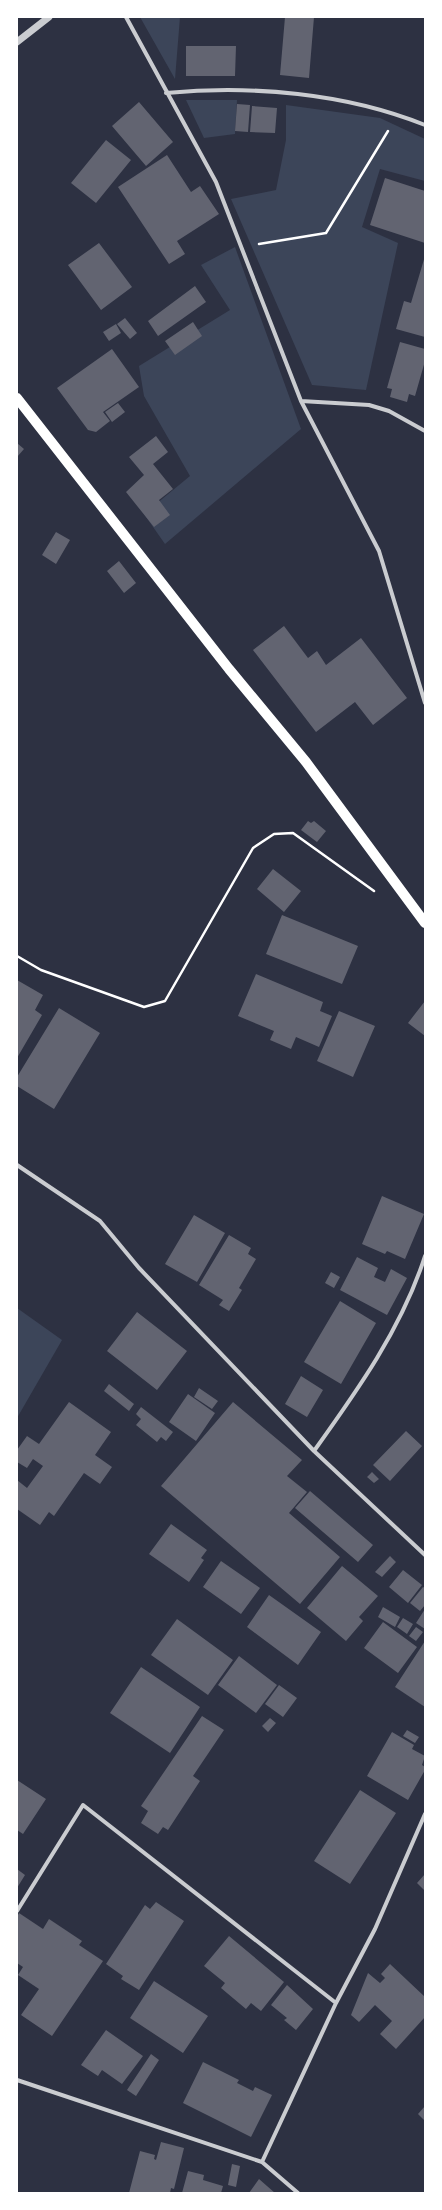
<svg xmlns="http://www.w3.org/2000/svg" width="442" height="2210" viewBox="0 0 442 2210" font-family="'PT Sans Narrow',sans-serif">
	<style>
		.green { fill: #3c4559 }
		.building { fill: #626471 }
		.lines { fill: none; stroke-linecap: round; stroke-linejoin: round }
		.path { stroke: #fff; stroke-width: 2.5 }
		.minor { stroke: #caccd0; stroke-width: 4 }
		.tertiary { stroke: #caccd0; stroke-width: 7 }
		.primary { stroke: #fff; stroke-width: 10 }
	</style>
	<rect width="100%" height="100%" fill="#2d3142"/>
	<path class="green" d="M 140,17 L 180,17 L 175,79 Z
		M 186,100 L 237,100 L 235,134 L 204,138 Z
		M 286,105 L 380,118 L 425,139 L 425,181 L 380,169 L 362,227 L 398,243 L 366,390 L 312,385 L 231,199 L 276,190 L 286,140 Z
		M 235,247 L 301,429 L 165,544 L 144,514 L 190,476 L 144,396 L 139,366 L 230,310 L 201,265 Z
		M 17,1308 L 62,1340 L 17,1418 Z"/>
	<path class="building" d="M 285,17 L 314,17 L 309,78 L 280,75 Z
		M 186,46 L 236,46 L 235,76 L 186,76 Z
		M 139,102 L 173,142 L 146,166 L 112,126 Z
		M 237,104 L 250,105 L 248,132 L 235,131 Z
		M 252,106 L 277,108 L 275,133 L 250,132 Z
		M 106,140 L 131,160 L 96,203 L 71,183 Z
		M 167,155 L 191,192 L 200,186 L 219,214 L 177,241 L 185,254 L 169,264 L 118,187 Z
		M 385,178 L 425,191 L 425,243 L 370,225 Z
		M 99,243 L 132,287 L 101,310 L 68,265 Z
		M 425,256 L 425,337 L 396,329 L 404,301 L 411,303 Z
		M 195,286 L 206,302 L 158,336 L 148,321 Z
		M 125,318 L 137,333 L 130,339 L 117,324 Z
		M 193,322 L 202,336 L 175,355 L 165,341 Z
		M 116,324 L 121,333 L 109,341 L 103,332 Z
		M 400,342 L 425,349 L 425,361 L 415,396 L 409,394 L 407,402 L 390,397 L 392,389 L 387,388 Z
		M 112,349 L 139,387 L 103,412 L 110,421 L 96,432 L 88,430 L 57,388 Z
		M 118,403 L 125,412 L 112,422 L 105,412 Z
		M 156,436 L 168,452 L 153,464 L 173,489 L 159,500 L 170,515 L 154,527 L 126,492 L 144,475 L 129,457 Z
		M 17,443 L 24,449 L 17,457 Z
		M 56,532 L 70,540 L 56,564 L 42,555 Z
		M 119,561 L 136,583 L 124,593 L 107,571 Z
		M 284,626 L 308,658 L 317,651 L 326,665 L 361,638 L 407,698 L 373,725 L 355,702 L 316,732 L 253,650 Z
		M 308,821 L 311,823 L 314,821 L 326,831 L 317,842 L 301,830 Z
		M 273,869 L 301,891 L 284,912 L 257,889 Z
		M 282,915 L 358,946 L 342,984 L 266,954 Z
		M 256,974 L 323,1002 L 320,1011 L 332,1016 L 319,1047 L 296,1037 L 291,1049 L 270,1040 L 274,1031 L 238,1016 Z
		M 17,980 L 43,995 L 35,1010 L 42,1015 L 17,1058 Z
		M 425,1001 L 425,1036 L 408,1023 Z
		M 59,1008 L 100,1033 L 54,1109 L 17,1086 L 17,1077 Z
		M 339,1011 L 375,1026 L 353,1077 L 317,1061 Z
		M 382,1196 L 424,1214 L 405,1259 L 387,1251 L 385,1254 L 362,1244 Z
		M 194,1215 L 225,1233 L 197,1282 L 165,1264 Z
		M 229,1235 L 251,1248 L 248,1254 L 256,1259 L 239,1288 L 242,1290 L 229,1311 L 219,1305 L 223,1300 L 199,1285 Z
		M 357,1257 L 378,1268 L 374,1277 L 385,1282 L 391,1269 L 407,1278 L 387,1315 L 340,1290 Z
		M 331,1272 L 340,1277 L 334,1288 L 325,1283 Z
		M 340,1301 L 376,1323 L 341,1384 L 304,1362 Z
		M 137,1312 L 187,1351 L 157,1390 L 107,1351 Z
		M 301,1376 L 323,1390 L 307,1417 L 285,1404 Z
		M 109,1384 L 134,1404 L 129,1411 L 104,1391 Z
		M 199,1388 L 218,1401 L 212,1409 L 194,1397 Z
		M 188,1394 L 215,1413 L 196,1441 L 169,1422 Z
		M 69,1402 L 111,1432 L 95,1455 L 112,1467 L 100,1484 L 84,1473 L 54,1516 L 49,1512 L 40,1525 L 17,1509 L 17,1480 L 27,1488 L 43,1466 L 33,1459 L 27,1468 L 17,1462 L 17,1450 L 27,1436 L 39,1444 Z
		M 233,1402 L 302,1460 L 287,1476 L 307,1492 L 289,1513 L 340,1557 L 300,1604 L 161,1486 Z
		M 141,1407 L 173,1432 L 166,1441 L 161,1437 L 157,1442 L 136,1425 L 141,1419 L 136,1414 Z
		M 406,1431 L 422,1446 L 390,1481 L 373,1465 Z
		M 372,1472 L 379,1479 L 374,1483 L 367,1477 Z
		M 310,1491 L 373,1545 L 358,1562 L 295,1508 Z
		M 171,1524 L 207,1550 L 201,1558 L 204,1560 L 189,1582 L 149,1554 Z
		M 390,1556 L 396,1562 L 382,1577 L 375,1572 Z
		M 221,1561 L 260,1588 L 241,1614 L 203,1587 Z
		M 342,1566 L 378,1596 L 359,1617 L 363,1621 L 346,1641 L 307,1608 Z
		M 403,1570 L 422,1585 L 408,1603 L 389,1587 Z
		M 423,1587 L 425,1588 L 425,1605 L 420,1611 L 410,1603 Z
		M 269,1595 L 321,1632 L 298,1665 L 247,1627 Z
		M 383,1607 L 400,1617 L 395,1627 L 378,1617 Z
		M 425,1609 L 425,1629 L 416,1623 Z
		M 403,1618 L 413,1624 L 407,1634 L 397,1627 Z
		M 177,1619 L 233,1660 L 208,1695 L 151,1655 Z
		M 383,1622 L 417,1647 L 398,1673 L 364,1648 Z
		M 416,1627 L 423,1632 L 416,1641 L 409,1636 Z
		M 425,1641 L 425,1707 L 395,1687 Z
		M 239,1656 L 277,1685 L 256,1713 L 218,1685 Z
		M 141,1667 L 200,1707 L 170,1753 L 110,1713 Z
		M 279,1685 L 297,1698 L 283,1717 L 265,1704 Z
		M 202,1716 L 224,1730 L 193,1776 L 200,1781 L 168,1830 L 163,1827 L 158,1834 L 141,1823 L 148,1811 L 141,1806 Z
		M 270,1718 L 276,1723 L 268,1732 L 262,1726 Z
		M 407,1730 L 419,1737 L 415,1743 L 403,1736 Z
		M 392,1732 L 414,1745 L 412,1749 L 425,1756 L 422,1765 L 425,1767 L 425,1770 L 408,1800 L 367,1776 Z
		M 17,1780 L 46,1799 L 23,1834 L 17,1830 Z
		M 360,1790 L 396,1813 L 350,1884 L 314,1861 Z
		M 17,1869 L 25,1875 L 17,1888 Z
		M 425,1874 L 425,1891 L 417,1883 Z
		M 156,1902 L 184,1921 L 139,1990 L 121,1979 L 123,1976 L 106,1964 L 145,1905 L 150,1909 Z
		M 19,1913 L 43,1929 L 49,1919 L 82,1941 L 79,1945 L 103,1961 L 52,2036 L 21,2015 L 39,1989 L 18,1975 L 23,1967 L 17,1963 L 17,1917 Z
		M 229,1936 L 284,1982 L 261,2011 L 251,2003 L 246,2009 L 221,1988 L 225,1983 L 204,1966 Z
		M 390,1964 L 425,1997 L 425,2017 L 396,2049 L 380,2034 L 392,2021 L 375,2005 L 359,2022 L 351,2015 L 368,1973 L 380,1983 L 385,1978 L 381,1974 Z
		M 154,1981 L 208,2016 L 183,2053 L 130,2018 Z
		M 287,1985 L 313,2009 L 296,2030 L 284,2020 L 287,2018 L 271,2005 Z
		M 106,2030 L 143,2056 L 122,2084 L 102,2070 L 98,2076 L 81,2065 Z
		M 151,2054 L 159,2060 L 136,2096 L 127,2090 Z
		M 203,2062 L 239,2080 L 237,2083 L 253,2091 L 255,2087 L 272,2095 L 251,2137 L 183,2103 Z
		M 425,2106 L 425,2121 L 418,2114 Z
		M 161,2142 L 184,2148 L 174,2189 L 171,2188 L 170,2193 L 129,2193 L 140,2151 L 155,2155 L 154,2159 L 156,2160 Z
		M 232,2164 L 240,2166 L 236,2187 L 228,2185 Z
		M 188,2171 L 204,2175 L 203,2180 L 223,2186 L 221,2193 L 182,2193 Z
		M 259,2179 L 275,2193 L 249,2193 Z"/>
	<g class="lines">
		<path class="path" d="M 259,244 L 326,233 L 388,131
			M 17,956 L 41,970 L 144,1007 L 165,1001 L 253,848 L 274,834 L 293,833 L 374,891"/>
		<path class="minor" d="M 126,17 L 216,182 L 301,401 L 379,551 L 425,703
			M 166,93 C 252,85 345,93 425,125
			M 301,401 L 369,405 L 389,411 L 425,431
			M 17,1165 L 100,1221 L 139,1268 L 314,1451 L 425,1555
			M 314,1451 C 357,1391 402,1328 425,1256
			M 17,1911 L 83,1805 L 336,2003
			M 17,2080 L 262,2162 L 298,2193
			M 262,2162 L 336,2003 L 375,1929 L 425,1814"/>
		<path class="tertiary" d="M 17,42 L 49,17"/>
		<path class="primary" d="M 17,398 L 229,669 L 306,762 L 425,923"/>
	</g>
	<rect width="442" height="2210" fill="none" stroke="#ffffff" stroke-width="36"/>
</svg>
